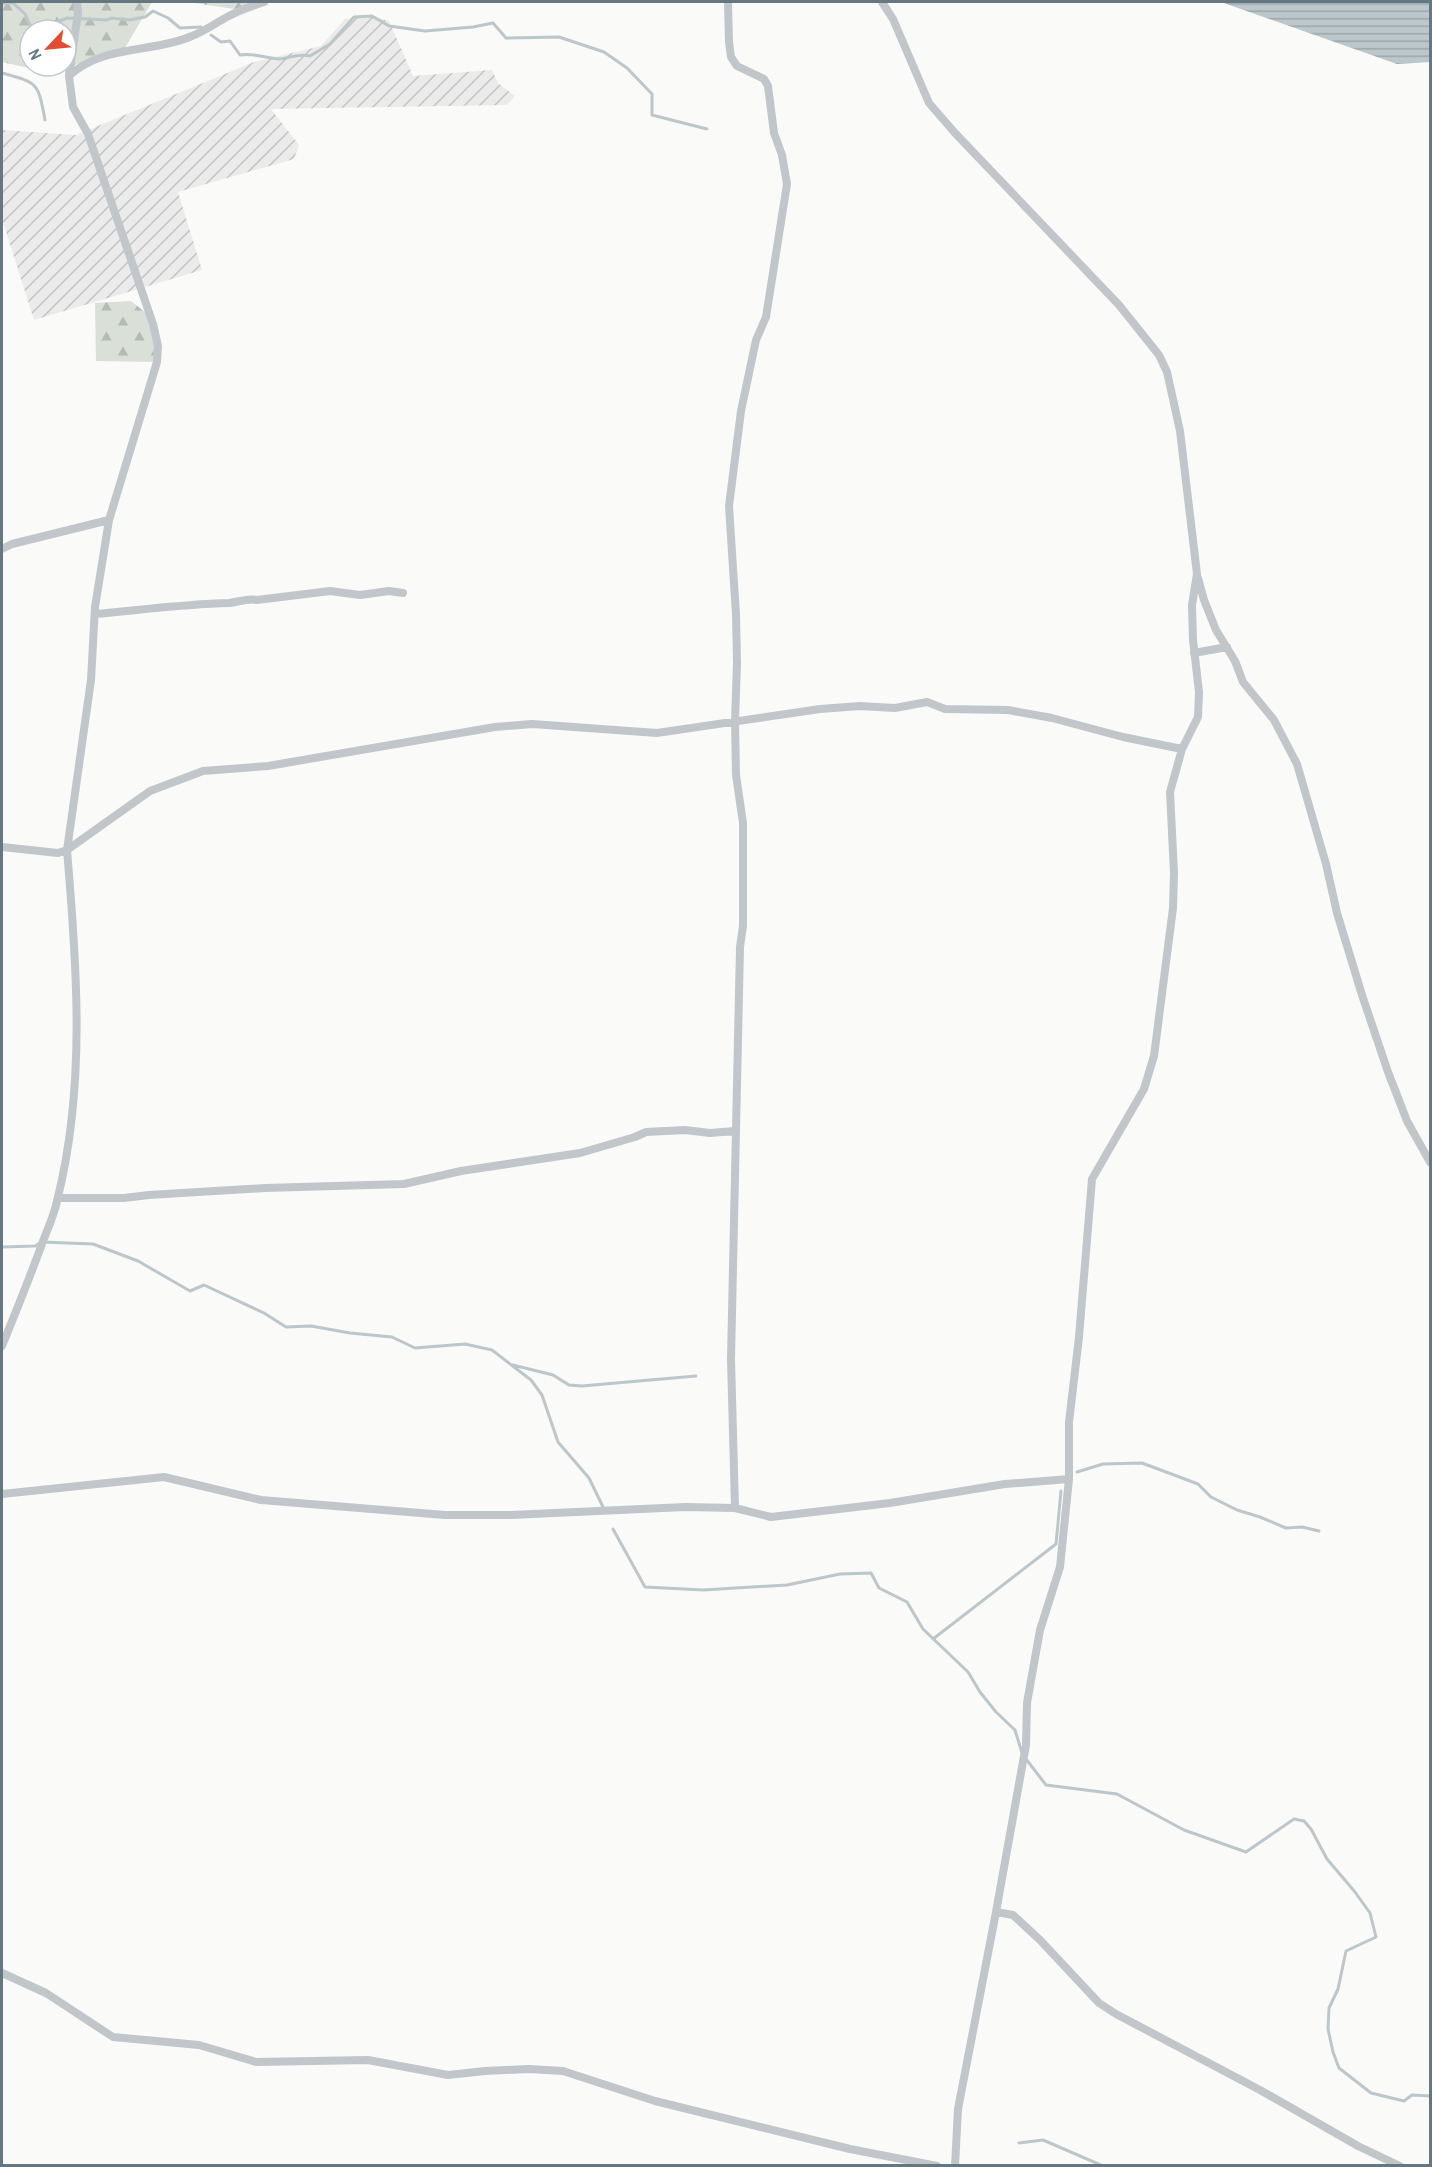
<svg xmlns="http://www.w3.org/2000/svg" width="1432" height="2167" viewBox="0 0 1432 2167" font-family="'Archivo Narrow',sans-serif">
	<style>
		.industrial { fill: url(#industrial-furrows) }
		.forest { fill: url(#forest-firs); fill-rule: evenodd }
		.water { fill: url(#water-rules) }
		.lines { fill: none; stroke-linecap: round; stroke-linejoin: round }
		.stream { stroke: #bbc7cb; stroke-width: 3 }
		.street { stroke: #c1c6ca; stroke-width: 8 }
	</style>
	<defs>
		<pattern id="industrial-furrows" width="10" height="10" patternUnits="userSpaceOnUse" patternTransform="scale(1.5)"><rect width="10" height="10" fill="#ebebeb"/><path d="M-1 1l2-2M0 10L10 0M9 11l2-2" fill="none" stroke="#c2c3c4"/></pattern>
		<pattern id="forest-firs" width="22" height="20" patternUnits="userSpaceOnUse" patternTransform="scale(1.5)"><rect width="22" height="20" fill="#dadfd7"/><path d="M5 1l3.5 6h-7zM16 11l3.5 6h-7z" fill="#b4bab4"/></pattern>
		<pattern id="water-rules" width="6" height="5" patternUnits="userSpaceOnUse" patternTransform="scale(1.5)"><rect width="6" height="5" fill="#bbc7cb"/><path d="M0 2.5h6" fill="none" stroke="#9ca6aa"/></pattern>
	</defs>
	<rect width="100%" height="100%" fill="#fafaf8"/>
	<path class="industrial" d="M 372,16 L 389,21 L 413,76 L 492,70 L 498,83 L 515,96 L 507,105 L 271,109 L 299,145 L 294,159 L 178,192 L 202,270 L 34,320 L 2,219 L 2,130 L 76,135 L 254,62 L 321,46 L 345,19 Z"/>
	<path class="forest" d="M 2,2 L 152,2 L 125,48 L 51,73 L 2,62 ZM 30,30 L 66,30 L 66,66 L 30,66 Z
		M 188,2 L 271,2 L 234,9 Z
		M 131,301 L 151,317 L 157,362 L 96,361 L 95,303 Z"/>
	<path class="water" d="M 1221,2 L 1430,2 L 1430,62 L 1397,64 Z"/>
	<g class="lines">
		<path class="stream" d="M 2,3 L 13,3 L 25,14 L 30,25 L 43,28 L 67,18 L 106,20 L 112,18 L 129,20 L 145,17 L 153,11 L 168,18 L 180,28 L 201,27
			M 211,35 L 221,42 L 230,41 L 240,55 C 254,52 266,59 280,59 C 292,58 296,53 310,56 L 330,44 L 354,17 L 372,16 L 389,26 L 425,31 L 473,27 L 493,23 L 506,38 L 559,37 L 604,52 L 627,68 L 652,94 L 652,115 L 707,129
			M 2,73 C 38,83 38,82 45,120
			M 2,1247 L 35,1246 L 42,1242 L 93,1244 L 138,1261 L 190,1291 L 204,1285 L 264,1313 L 286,1327 L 311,1326 L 350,1333 L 392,1337 L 415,1348 L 465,1344 L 492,1350 L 531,1380 L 542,1395 L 558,1442 L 589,1478 L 604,1509
			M 513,1365 L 553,1375 L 569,1385 L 582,1386 L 696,1376
			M 1077,1472 L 1103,1464 L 1142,1463 L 1198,1484 L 1211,1497 L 1237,1510 L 1260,1517 L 1286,1528 L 1302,1527 L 1319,1531
			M 613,1529 L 645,1587 L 703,1590 L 787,1585 L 840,1574 L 871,1573 L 879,1588 L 907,1602 L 923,1629 L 968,1672 L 980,1692 L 996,1712 L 1015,1730 L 1022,1753
			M 933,1639 L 1056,1544 L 1061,1491
			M 1026,1759 L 1046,1785 L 1117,1794 L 1184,1830 L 1246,1852 L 1294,1819 L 1304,1821 L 1311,1829 L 1327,1859 L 1355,1892 L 1370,1913 L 1376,1937 L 1346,1951 L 1338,1989 L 1329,2008 L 1328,2029 L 1333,2052 L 1339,2068 L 1371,2093 L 1404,2101 L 1412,2095 L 1430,2096
			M 1019,2143 L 1043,2140 L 1103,2166"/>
		<path class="street" d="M 264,2 C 252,6 240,10 229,16 C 217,22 205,31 192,36 C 153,53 101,45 69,76 L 73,107 L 88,134 L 153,324 L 158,346 L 157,362 L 109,520 L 95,607 L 91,680 L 67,850 L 150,791 L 203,771 L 268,766 L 495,727 L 532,724 L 657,733 L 820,709 L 860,706 L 895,708 L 927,702 L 945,709 L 1008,710 L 1052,718 L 1123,737 L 1182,749 L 1198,717 L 1199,692 L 1193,640 L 1192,605 L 1197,574 L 1180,431 L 1167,372 L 1159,355 L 1119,305 L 955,133 L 929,103 L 893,19 L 882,2
			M 728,2 L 729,42 L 731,57 L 737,66 L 764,79 L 768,86 L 774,133 L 782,155 L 787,184 L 766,317 L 756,340 L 741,411 L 729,506 L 736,614 L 737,663 L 735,721 L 736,775 L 743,823 L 743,926 L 740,947 L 731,1359 L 735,1508
			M 69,75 L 78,13 L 77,2
			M 2,549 L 12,544 L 109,520
			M 1198,578 L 1204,600 L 1216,630 L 1235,661 L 1243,682 L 1274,720 L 1297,764 L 1326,864 L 1337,913 L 1362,995 L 1388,1072 L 1407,1121 L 1430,1162
			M 95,614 C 140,610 184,604 229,603 C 239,602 247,598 257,600 L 330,591 L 360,595 L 389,591 L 403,593
			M 1194,653 L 1227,647
			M 2,847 L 58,853 L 67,850 C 77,966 86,1087 57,1201 C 54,1216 47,1230 42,1244 C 29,1279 16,1312 2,1346
			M 58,1198 L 124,1198 L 149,1195 L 265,1188 L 404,1184 L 461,1171 L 580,1153 L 635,1137 L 646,1132 L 685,1130 L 710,1133 L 735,1131
			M 2,1494 L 164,1477 L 261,1500 L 445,1515 L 511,1515 L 685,1507 L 735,1508 L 771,1517 L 890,1503 L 1005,1484 L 1069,1479
			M 996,1912 L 1013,1915 L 1040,1940 L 1099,2003 L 1116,2014 L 1260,2090 L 1358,2146 L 1400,2166
			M 2,1973 L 46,1993 L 113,2037 L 199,2045 L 256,2062 L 368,2060 L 448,2075 L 485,2071 L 529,2069 L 563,2071 L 655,2101 L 850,2149 L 937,2166
			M 955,2166 L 958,2109 L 996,1912 L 1026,1745 L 1027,1703 L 1040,1630 L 1060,1567 L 1069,1479 L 1069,1422 L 1079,1337 L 1092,1179 L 1144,1089 L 1154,1056 L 1173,908 L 1174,873 L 1170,792 L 1182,749"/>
	</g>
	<rect width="1432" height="2167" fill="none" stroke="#657882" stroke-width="6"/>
	<g transform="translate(48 48) rotate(244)"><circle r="28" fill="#ffffff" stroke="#c1c9cd" stroke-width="1.5"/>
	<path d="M0-4.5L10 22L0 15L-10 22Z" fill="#e14d31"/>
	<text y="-9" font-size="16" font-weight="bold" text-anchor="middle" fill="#657882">N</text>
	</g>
</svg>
